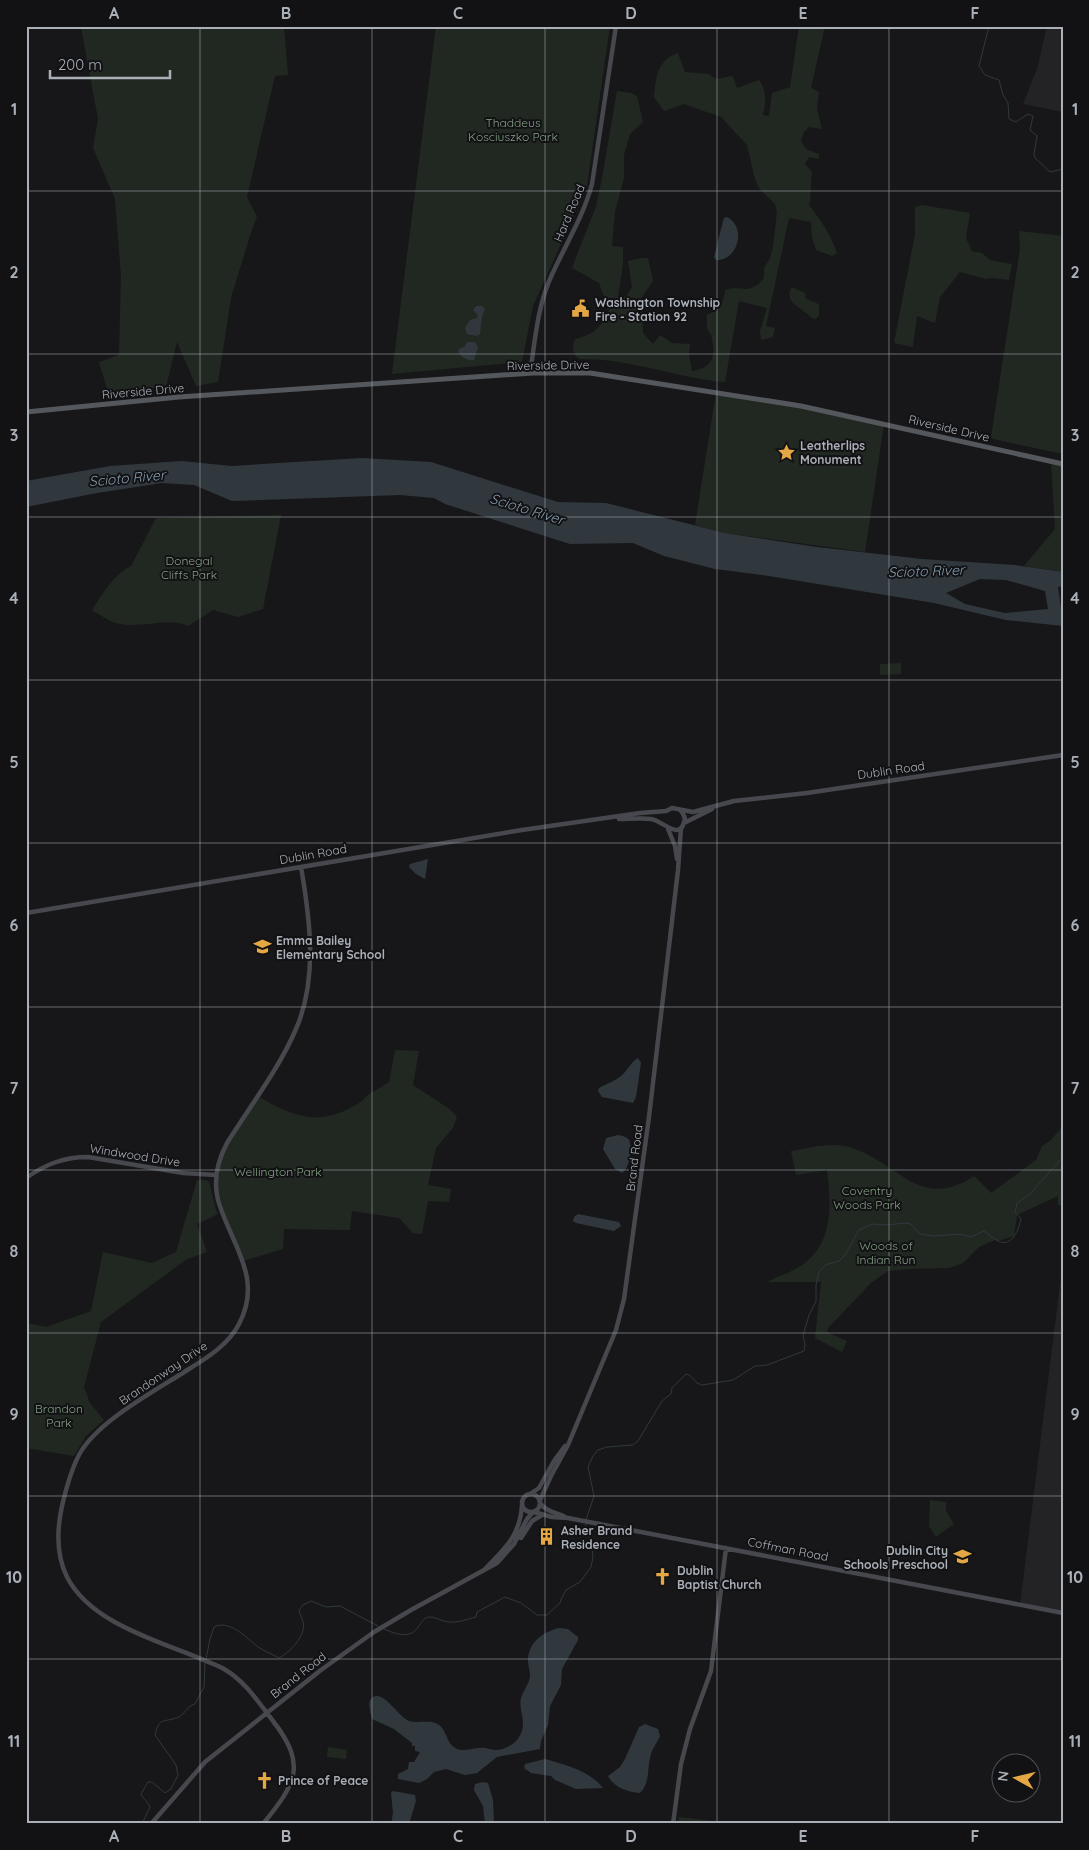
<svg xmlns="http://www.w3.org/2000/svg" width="1089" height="1850" viewBox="0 0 1089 1850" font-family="Quicksand,sans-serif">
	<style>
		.built { fill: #232326 }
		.green { fill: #212822 }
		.water { fill: #30383e; fill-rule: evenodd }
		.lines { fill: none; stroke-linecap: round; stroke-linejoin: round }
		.stream { stroke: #30383e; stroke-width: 1 }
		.secondary { stroke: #46484d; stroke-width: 4.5 }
		.primary { stroke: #54575c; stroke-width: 5 }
		.grid { fill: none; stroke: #aaafb8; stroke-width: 1; stroke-opacity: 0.55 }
		.labels { text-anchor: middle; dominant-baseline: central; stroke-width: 4; stroke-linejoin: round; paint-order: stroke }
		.park-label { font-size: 12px; fill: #83a183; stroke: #121214 }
		.street-label { font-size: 12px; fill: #aaafb8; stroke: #121214 }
		.poi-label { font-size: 12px; font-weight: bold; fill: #aaafb8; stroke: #121214; text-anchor: start }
		.water-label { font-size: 14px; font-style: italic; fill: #849db0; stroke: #121214 }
		.neatline { fill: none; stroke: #aaafb8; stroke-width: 2 }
		.grid-label { font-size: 16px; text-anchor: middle; font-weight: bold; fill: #aaafb8 }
	</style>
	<rect width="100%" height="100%" fill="#171719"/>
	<path class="built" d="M 1047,26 L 1063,26 L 1063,112 L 1023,104 L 1037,69 Z
		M 1063,1260 L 1063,1613 L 1020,1605 Z"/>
	<path class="green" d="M 87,26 L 284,26 L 288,75 L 275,76 L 247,197 L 257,217 L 251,232 L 231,298 L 218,382 L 196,386 L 177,342 L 166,387 L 108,392 L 99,362 L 119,355 L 121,276 L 115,199 L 93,148 L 98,119 L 81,27 Z
		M 436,26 L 610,26 L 587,186 L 533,306 L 522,362 L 392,374 Z
		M 799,26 L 825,26 L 811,88 L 819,92 L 817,108 L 822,129 L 809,127 L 804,132 L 801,141 L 806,149 L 819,154 L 819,159 L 809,157 L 805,164 L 812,172 C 810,183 812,194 809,205 C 820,219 831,235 837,253 L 832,256 L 816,250 L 812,237 L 811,222 L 789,218 L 766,326 L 775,328 L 773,337 L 761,340 L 760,331 L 767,308 L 739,301 L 725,382 C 676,378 629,358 579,359 C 572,354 572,346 575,339 C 594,334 600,329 609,310 L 599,283 L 572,268 L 596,206 L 602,178 L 617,91 L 631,93 L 637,96 L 643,122 L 630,134 L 624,155 L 624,178 L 615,212 L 612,246 L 623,247 L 623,264 L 618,297 L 626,297 L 632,287 L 628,261 L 642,258 L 648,258 L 653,281 L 642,297 L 643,333 L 653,344 L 660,335 L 672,343 L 690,344 L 689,354 L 692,371 C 715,367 716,355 711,335 C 710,334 708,329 707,328 C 707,324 707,319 707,315 C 718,311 725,301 725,290 C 742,284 749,297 764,278 L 764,268 L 770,258 L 773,247 L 777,212 L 775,204 L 759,188 L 755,179 L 747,145 L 721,117 L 684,104 L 664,111 L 654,97 C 656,78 657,60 678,53 L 685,72 L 709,74 L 716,79 L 733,76 L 737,88 L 759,80 C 767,90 766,103 763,115 L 769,116 L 772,93 L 790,87 Z
		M 922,205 L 970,213 L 966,238 L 972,251 L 982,253 L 990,260 L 1012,264 L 1009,280 L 992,278 L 986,279 L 960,272 L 940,297 L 935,323 L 917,316 L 913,347 L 894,343 L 915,234 L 915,207 Z
		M 1019,231 L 1063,236 L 1063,454 L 993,439 L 991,437 L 1020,249 Z
		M 792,287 L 805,293 L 806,299 L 819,304 L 819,315 L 816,319 C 810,318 810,316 806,313 C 797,306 784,300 792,287 Z
		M 716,392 L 884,424 L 865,552 L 725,533 L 695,525 Z
		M 1051,461 L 1063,464 L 1063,572 L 1024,566 L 1055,529 Z
		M 281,515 L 263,609 L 238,617 L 213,610 L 188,626 C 168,616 139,630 116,623 C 108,621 99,614 92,610 C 102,594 113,575 131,566 L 156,518 Z
		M 901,663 L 901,674 L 880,675 L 880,664 Z
		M 395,1050 L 419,1051 L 413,1085 L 451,1110 L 457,1117 L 453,1128 L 436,1148 L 428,1185 L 451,1189 L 449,1202 L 428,1201 L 422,1234 L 413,1233 L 399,1218 L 352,1211 L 350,1230 L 284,1229 L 283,1249 L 243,1261 L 217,1198 L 216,1179 L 221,1154 L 257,1096 C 292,1115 315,1128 354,1106 C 360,1103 365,1098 369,1094 C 376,1090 383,1086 389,1082 Z
		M 1063,1126 L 1063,1205 L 1058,1205 L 1058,1196 L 1017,1215 L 1014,1236 L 998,1241 L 995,1240 L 979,1247 L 963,1263 L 949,1268 L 908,1269 L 888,1271 L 871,1283 L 828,1328 L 827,1332 L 847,1341 L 842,1352 L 815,1338 L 821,1282 L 767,1282 C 779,1276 795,1271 805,1263 C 834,1240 831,1202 827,1170 L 796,1175 L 791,1151 C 810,1148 832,1141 852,1148 C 897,1162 921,1212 974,1176 L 991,1193 L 1036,1160 L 1042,1146 L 1050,1141 Z
		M 197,1180 C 200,1180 206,1179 209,1182 C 210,1183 215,1209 218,1214 L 197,1224 L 207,1252 L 187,1259 L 101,1322 L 84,1387 L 90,1403 L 104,1420 L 86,1436 L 74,1456 L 26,1448 L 26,1323 L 46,1327 L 91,1311 L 103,1252 L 152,1263 L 176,1252 Z
		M 930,1500 L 946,1502 L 946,1511 L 954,1524 L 936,1537 L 929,1526 Z
		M 328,1747 L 347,1750 L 346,1759 L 327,1757 Z
		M 679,1817 L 739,1824 L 678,1824 Z"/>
	<path class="water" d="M 727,217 C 747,227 738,261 716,260 L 714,257 L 723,221 L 724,218 Z
		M 476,306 L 482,306 L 485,309 L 482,316 L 480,334 L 477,336 L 467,334 L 465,328 L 470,320 L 477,318 L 478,315 L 473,310 Z
		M 467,342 L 475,342 L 478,347 L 474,360 C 467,361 460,357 458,350 L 465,346 Z
		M 362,458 L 431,462 L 558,502 L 606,503 L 725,533 L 817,547 L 922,559 L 1015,565 L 1063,572 L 1063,586 L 1058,587 L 1061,608 L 1063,609 L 1063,626 L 1006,620 L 934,603 L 769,576 L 715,569 L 664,556 L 633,543 L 570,544 L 445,504 L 434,498 L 400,495 L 232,501 L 194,485 L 162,483 L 97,493 L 26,507 L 26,481 L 110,466 L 182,461 L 231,466 ZM 980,579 L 1006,580 L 1045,591 L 1048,609 L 1005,613 L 965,604 L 946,593 Z
		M 428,859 L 425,879 L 416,874 L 409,867 L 410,864 Z
		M 638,1058 L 641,1063 L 636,1097 L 633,1103 L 602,1097 L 598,1091 L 599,1088 C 606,1084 615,1081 621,1076 C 627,1071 631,1062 638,1058 Z
		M 618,1135 C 622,1136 626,1136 629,1140 C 633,1147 629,1170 622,1173 L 615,1169 L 603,1149 L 606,1138 Z
		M 578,1214 L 619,1222 L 621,1226 L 614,1231 L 576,1223 L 573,1221 L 574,1217 Z
		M 559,1628 L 568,1629 L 578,1637 L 578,1640 L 562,1669 L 561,1685 L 550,1706 L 548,1725 L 541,1741 L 540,1749 L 497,1757 L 477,1773 L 465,1775 L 446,1769 L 434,1772 L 427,1779 L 419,1783 L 398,1779 L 398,1774 L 408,1769 L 409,1762 L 414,1762 L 420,1752 L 415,1751 L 415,1746 L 412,1746 L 412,1743 L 394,1729 L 372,1719 C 371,1713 366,1701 373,1697 C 385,1691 398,1717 409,1721 C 419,1724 430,1719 439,1725 C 448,1732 446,1744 457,1749 C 464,1752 473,1748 480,1748 C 485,1747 490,1750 495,1750 C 509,1750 523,1739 523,1724 C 523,1715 519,1707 521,1698 C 524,1690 529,1684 530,1676 C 530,1671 528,1666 528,1661 C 528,1642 543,1632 559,1628 Z
		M 645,1724 L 658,1729 L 660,1736 C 657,1743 651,1750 650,1758 C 647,1771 650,1783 640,1793 C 628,1792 614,1788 608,1776 L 620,1767 L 625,1759 L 639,1727 Z
		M 545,1759 C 565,1765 589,1770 603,1788 L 576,1789 L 555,1780 L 551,1776 L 531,1773 L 524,1768 L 525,1764 Z
		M 483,1782 L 488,1783 L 493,1800 L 494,1824 L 485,1824 L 483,1806 L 474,1790 L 475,1784 Z
		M 393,1791 L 415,1795 L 416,1801 L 409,1824 L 391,1824 L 393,1813 L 391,1793 Z"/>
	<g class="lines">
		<path class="stream" d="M 989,26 L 979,66 L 985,75 L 999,80 L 1003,95 L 1008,103 L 1009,119 L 1016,122 L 1028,114 L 1033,116 L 1030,130 L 1037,136 L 1034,154 L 1035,158 L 1050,172 L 1063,169
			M 586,1520 L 594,1496 L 588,1467 L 593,1456 L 598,1450 L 607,1447 L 633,1445 L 638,1441 L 662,1401 L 671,1394 L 672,1388 L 686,1374 C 693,1376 693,1379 697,1383 L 702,1385 L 733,1380 L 755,1366 L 767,1365 L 804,1351 L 805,1345 L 803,1336 L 809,1315 L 816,1301 L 816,1285 L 819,1272 L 825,1265 L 839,1261 L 845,1255 L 859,1230 L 872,1224 L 887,1225 L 905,1223 L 911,1224 L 920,1234 L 934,1236 L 960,1234 L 971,1237 L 984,1231 C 988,1234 993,1238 998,1241 C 1011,1248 1019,1230 1021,1219 L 1015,1212 L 1017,1203 L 1030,1194 L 1063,1157
			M 384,1629 C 423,1647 415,1617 430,1617 C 436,1617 443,1622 449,1622 C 457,1623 468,1619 476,1617 L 477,1612 L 505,1597 L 521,1603 L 537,1615 L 547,1615 L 560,1603 L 562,1597 L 566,1590 L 580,1582 L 591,1567 L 593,1557 L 591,1540 L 585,1530 L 586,1524
			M 206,1659 L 210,1639 L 214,1627 C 229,1619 247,1638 258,1647 C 264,1651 272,1654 279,1658 C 289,1653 307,1635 303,1622 C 302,1618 300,1615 299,1610 L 303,1605 L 311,1601 L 326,1607 L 340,1606 L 378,1626
			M 142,1824 L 150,1807 C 148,1801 143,1800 141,1794 L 148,1782 L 152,1782 L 165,1793 L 171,1789 L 178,1775 L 176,1765 L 155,1735 C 159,1716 165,1723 179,1717 C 185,1714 187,1706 195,1704 L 204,1687 L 205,1663"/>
		<path class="secondary" d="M 530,373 C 535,342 537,309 550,279 C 564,247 583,218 592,184 L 616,26
			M 619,819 C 630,819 641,818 651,819 C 661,820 680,841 684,822 C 686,818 684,815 681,811
			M 684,823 L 712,809
			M 668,829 L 675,846 L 677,859
			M 26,913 L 522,830 L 640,813 L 666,811 L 672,808 L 693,812 L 734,801 L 807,793 L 1063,755
			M 26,1178 C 46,1164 64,1157 88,1157 L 183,1173 L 216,1175
			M522 1503a9 9 0 1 1 18 0a9 9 0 1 1-18 0Z
			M 530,1494 L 539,1488 L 554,1461 L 565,1446
			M 540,1500 L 551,1476 L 568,1445 L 616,1330 L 624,1299 L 649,1117 L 678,870 L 681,828
			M 541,1504 C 547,1513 558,1512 567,1518
			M 534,1512 L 552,1517 L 568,1518 L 1063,1613
			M 521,1538 L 532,1521 L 542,1515
			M 484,1570 C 504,1549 520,1537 522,1505
			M 151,1824 L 205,1762 L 321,1670 L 374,1632 L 411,1610 L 497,1563 L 514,1544 L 527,1519 L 533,1512
			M 263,1824 C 295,1784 308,1766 273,1721 C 259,1703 245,1681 224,1669 C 216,1664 207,1662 199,1658 C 155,1640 90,1622 67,1577 C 56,1555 57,1529 62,1506 C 66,1489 71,1470 79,1455 C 97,1421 157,1390 189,1369 C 207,1358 229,1344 239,1324 C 264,1277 230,1243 218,1200 C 213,1180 218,1160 227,1143 C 250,1106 279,1069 296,1029 C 318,979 310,919 301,867
			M 673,1824 L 681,1764 L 690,1729 L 711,1671 L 726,1548"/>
		<path class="primary" d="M 26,412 L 179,397 L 533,373 L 590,373 L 801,406 L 1063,464"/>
	</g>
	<path class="grid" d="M 200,26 L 200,1824M 372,26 L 372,1824M 545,26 L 545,1824M 717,26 L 717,1824M 889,26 L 889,1824M 26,191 L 1063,191M 26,354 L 1063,354M 26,517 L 1063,517M 26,680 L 1063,680M 26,843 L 1063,843M 26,1007 L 1063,1007M 26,1170 L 1063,1170M 26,1333 L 1063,1333M 26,1496 L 1063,1496M 26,1659 L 1063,1659"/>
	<defs>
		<symbol id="civic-bare" viewBox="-9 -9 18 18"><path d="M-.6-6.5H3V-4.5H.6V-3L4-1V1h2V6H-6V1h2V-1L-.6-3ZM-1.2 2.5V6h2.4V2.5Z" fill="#e4a743" stroke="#121214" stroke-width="2.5" paint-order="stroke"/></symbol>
		<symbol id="sight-bare" viewBox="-9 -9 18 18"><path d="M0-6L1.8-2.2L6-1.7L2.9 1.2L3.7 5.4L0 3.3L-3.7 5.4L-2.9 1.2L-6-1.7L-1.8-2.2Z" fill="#e4a743" stroke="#121214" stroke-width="2.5" paint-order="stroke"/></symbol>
		<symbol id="school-bare" viewBox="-9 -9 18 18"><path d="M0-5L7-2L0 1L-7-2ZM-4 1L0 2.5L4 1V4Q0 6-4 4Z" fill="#e4a743" stroke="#121214" stroke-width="2.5" paint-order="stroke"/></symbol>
		<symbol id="building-bare" viewBox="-9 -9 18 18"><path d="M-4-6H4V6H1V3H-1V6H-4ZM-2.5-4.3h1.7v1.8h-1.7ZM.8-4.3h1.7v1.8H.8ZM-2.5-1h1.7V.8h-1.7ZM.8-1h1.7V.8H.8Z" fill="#e4a743" stroke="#121214" stroke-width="2.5" paint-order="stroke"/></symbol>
		<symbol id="church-bare" viewBox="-9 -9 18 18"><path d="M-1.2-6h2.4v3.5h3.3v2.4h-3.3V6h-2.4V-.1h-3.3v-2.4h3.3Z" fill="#e4a743" stroke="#121214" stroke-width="2.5" paint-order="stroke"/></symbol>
	</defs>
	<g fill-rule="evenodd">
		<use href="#civic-bare" x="568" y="296" width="25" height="25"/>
		<use href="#sight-bare" x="774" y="440" width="25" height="25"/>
		<use href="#school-bare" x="250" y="934" width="25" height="25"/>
		<use href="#building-bare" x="534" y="1524" width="25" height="25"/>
		<use href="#school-bare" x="950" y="1544" width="25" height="25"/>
		<use href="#church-bare" x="650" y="1564" width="25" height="25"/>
		<use href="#church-bare" x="252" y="1768" width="25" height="25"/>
	</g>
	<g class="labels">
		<g class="park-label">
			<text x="513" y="122">Thaddeus<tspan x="513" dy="14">Kosciuszko Park</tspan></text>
			<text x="189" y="560">Donegal<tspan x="189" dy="14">Cliffs Park</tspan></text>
			<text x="278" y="1171">Wellington Park</text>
			<text x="867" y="1190">Coventry<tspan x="867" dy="14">Woods Park</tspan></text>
			<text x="886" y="1245">Woods of<tspan x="886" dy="14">Indian Run</tspan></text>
			<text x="59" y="1408">Brandon<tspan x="59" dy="14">Park</tspan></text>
		</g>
		<g class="street-label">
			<text transform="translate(569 213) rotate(-67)">Hard Road</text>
			<text transform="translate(548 365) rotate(-1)">Riverside Drive</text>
			<text transform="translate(143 391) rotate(-5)">Riverside Drive</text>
			<text transform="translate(949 428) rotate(13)">Riverside Drive</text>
			<text transform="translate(891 770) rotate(-8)">Dublin Road</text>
			<text transform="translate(313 854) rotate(-10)">Dublin Road</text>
			<text transform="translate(135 1155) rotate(9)">Windwood Drive</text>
			<text transform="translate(634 1158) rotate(-83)">Brand Road</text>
			<text transform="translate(163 1373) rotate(-34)">Brandonway Drive</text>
			<text transform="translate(788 1549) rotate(11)">Coffman Road</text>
			<text transform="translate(298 1675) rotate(-38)">Brand Road</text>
		</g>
		<g class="poi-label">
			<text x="595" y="302">Washington Township<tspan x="595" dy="14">Fire - Station 92</tspan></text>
			<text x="800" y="445">Leatherlips<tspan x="800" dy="14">Monument</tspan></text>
			<text x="276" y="940">Emma Bailey<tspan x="276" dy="14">Elementary School</tspan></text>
			<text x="561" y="1530">Asher Brand<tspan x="561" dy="14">Residence</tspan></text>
			<text x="948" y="1550" text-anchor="end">Dublin City<tspan x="948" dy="14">Schools Preschool</tspan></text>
			<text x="677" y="1570">Dublin<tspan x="677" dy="14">Baptist Church</tspan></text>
			<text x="278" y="1780">Prince of Peace</text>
		</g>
		<g class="water-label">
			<text transform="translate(127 478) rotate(-5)">Scioto River</text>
			<text transform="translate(527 509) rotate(17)">Scioto River</text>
			<text transform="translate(926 571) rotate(-2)">Scioto River</text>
		</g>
	</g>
	<rect width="1089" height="1850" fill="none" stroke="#121214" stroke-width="55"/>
	<g transform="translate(1016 1778) rotate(278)"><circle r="24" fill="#121214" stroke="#4f5156"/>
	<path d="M0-4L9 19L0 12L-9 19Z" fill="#e4a743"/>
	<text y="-8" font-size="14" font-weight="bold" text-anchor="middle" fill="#aaafb8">N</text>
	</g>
	<path d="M50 70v8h120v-8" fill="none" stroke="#aaafb8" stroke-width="2.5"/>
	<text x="58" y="70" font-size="15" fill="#aaafb8" stroke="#121214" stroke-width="4" paint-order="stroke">200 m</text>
	<rect x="28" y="28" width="1034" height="1794" class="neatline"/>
	<g class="grid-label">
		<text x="114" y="19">A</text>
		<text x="286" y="19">B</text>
		<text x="458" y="19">C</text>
		<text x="631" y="19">D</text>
		<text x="803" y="19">E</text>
		<text x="975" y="19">F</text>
		<text x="14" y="115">1</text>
		<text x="1075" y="115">1</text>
		<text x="14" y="278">2</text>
		<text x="1075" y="278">2</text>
		<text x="14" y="441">3</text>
		<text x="1075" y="441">3</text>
		<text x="14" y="604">4</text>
		<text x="1075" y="604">4</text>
		<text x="14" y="768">5</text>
		<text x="1075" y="768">5</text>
		<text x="14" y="931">6</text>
		<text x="1075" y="931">6</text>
		<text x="14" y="1094">7</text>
		<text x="1075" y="1094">7</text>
		<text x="14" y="1257">8</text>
		<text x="1075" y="1257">8</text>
		<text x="14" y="1420">9</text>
		<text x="1075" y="1420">9</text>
		<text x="14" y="1583">10</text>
		<text x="1075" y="1583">10</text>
		<text x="14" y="1747">11</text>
		<text x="1075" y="1747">11</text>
		<text x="114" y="1842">A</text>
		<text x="286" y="1842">B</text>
		<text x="458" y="1842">C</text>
		<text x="631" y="1842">D</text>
		<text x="803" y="1842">E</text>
		<text x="975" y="1842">F</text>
	</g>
</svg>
